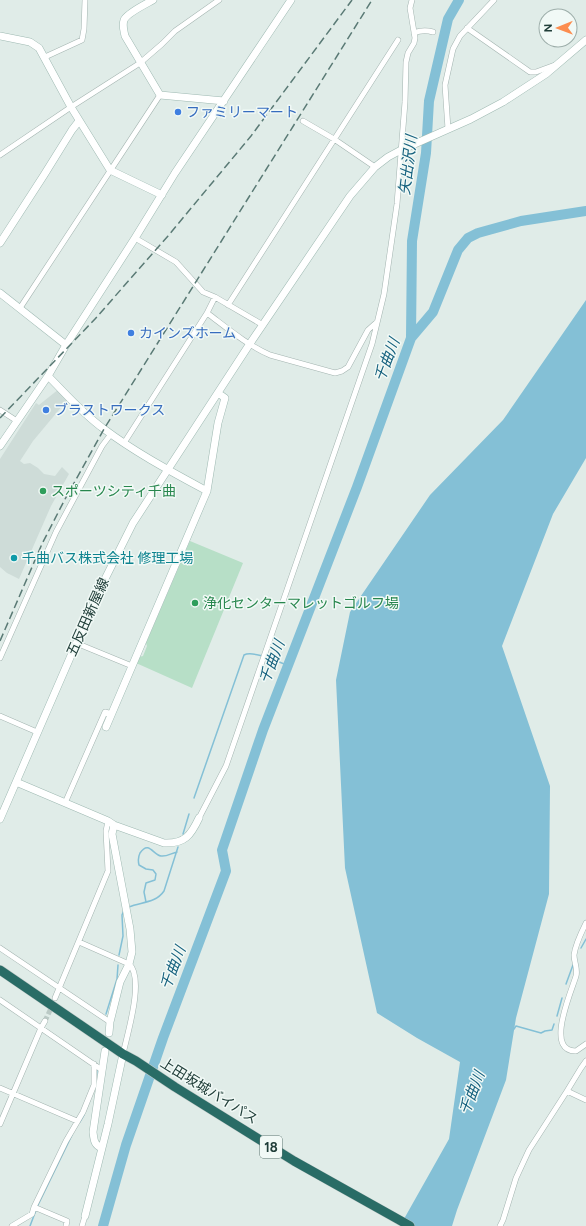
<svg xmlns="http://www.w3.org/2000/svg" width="586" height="1226" viewBox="0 0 586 1226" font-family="Figtree,'Noto Sans JP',sans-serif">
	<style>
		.built { fill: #cedcd8 }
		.green { fill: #b7dfc7 }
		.water { fill: #84c0d6 }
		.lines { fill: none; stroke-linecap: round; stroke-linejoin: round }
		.stream { stroke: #84c0d6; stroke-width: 1.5 }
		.river { stroke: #84c0d6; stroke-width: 10 }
		.street-tunnel { stroke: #bac9c5; stroke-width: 5; stroke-dasharray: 5 2.5; stroke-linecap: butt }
		.street-casing { stroke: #a3b4b0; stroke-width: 6 }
		.secondary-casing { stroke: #9eb9b2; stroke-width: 8 }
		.highway-casing { stroke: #c1c9c8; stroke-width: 10 }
		.street { stroke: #fff; stroke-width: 5 }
		.secondary { stroke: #fff; stroke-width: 7 }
		.highway { stroke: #296c66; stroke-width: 9 }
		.rail { stroke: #5a7a75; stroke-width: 1.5; stroke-dasharray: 8 4; stroke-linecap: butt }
		.shop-dot { fill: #3f7fe0; stroke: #f1f9f6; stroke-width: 1.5 }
		.leisure-dot { fill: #2e9e5b; stroke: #f1f9f6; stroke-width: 1.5 }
		.culture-dot { fill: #0f9aa8; stroke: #f1f9f6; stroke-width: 1.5 }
		.labels { text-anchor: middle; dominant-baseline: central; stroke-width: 3; stroke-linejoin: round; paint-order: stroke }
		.shield { fill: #f1f9f6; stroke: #5f7672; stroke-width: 1 }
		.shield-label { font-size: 13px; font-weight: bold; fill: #203e39 }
		.shop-label { font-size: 14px; fill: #366cbe; stroke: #f1f9f6; text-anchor: start }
		.leisure-label { font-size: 14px; fill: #27864d; stroke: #f1f9f6; text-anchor: start }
		.culture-label { font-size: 14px; fill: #0d838f; stroke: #f1f9f6; text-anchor: start }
		.street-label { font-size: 14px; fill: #203e39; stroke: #f1f9f6 }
		.water-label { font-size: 15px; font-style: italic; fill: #15617e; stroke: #f1f9f6 }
	</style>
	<rect width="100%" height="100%" fill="#e0ece8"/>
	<path class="built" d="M 59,389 L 68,399 L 33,441 L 20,461 L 24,464 L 30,463 L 38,468 L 44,474 L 55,476 L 62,467 L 69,474 L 51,506 L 19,579 L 7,573 L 0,567 L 0,459 L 36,403 L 39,405 Z"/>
	<path class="green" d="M 190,541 L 243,563 L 192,688 L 136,663 L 139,657 L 143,656 L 147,646 L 146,643 Z"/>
	<path class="water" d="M 586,300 L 586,458 L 553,514 L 502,646 L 550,786 L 549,894 L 516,1018 L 506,1080 L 457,1210 L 452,1226 L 400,1226 L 449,1139 L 460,1062 L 417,1038 L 377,1013 L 345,868 L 336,680 L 350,612 L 430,495 L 503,420 Z"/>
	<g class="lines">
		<path class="stream" d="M 194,798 L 244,655 C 253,650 278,662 287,665
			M 183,834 L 189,814
			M 146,902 L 144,892 L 146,883 L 155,880 L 156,874 L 153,870 L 146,869 L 139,865 C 138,861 138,857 140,853 C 149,840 153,855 161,856 C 166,857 172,853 177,852
			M 129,907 C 141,902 156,903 164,891 L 178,847
			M 581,948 L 586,939
			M 119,955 L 123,936 L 122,915 L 124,910
			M 566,984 L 573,965
			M 106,1014 L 117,979 L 118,965
			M 557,1016 L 562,998
			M 514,1029 L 516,1026 L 541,1033 L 545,1031 L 552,1030 L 554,1024
			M 96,1083 L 97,1069
			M 80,1122 L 84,1115
			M 30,1226 L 38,1205 L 72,1135"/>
		<path class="river" d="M 411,338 L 412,241 L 426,153 L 429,101 L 448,19 L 459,0
			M 103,1226 L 126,1145 L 163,1038 L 226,871 L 222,850 L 263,730 L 357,487 L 411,338 L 433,312 L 458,250 L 468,238 L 478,233 L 521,221 L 586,211"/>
		<path class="street-tunnel" d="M 45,1021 L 53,1004"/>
		<defs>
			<path id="street" d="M 467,28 L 530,72 L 536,72 L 555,65
				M 414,33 C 421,30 426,30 433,32
				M 45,57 L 82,40 L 84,29 L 85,0
				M 303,121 L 334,139 L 375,167
				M 448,129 L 445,85 L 453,49 L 460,36 L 494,0
				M 0,155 L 71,107 L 140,63 L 162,44 L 175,31 L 219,0
				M 135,238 L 176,262 L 203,292 L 215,297 L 263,325
				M 228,305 L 398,40
				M 20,308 L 160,95
				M 207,313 C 227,328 247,345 270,355 L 335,373 L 342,371 L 348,367 L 368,330 L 377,322
				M 0,410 L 17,421
				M 124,443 L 207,313 L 215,297
				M 76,643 L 132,666
				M 0,658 L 56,532 L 102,446 L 111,434
				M 0,716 L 37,732
				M 65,803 L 105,712 L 112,714
				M 199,818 L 226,766 L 372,344 L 384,294 L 397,204 L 405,102 L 406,62 L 408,53 L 414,43 L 415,38 L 410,8 L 412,0
				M 586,923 C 582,931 575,947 574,955 C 574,962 578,969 576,976 C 572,990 544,1052 576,1051 L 586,1044
				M 79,942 L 129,964 C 145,978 127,1035 123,1054
				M 0,948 L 110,1022
				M 55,998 L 108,871 L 106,831 L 108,821
				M 0,1000 L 102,1070
				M 0,1088 L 77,1121
				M 567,1091 L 586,1100
				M 0,1124 L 41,1028 L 45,1021
				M 12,1226 L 32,1214 L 34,1207
				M 66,1226 L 67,1221 L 34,1207 L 66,1141 L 83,1112 L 94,1085 L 94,1064
				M 82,1226 L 85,1216
				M 500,1226 L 503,1220 L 516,1178 L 529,1150 L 567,1091 L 581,1068 L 586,1061"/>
			<path id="secondary" d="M 153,0 C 146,4 127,13 124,20 C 122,26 124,31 125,36 L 160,95 L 224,101
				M 0,36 L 30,42 L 39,48 L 71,107 L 110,170 L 162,195
				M 0,243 L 44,175 L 72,130 L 79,121
				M 0,293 L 66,345
				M 48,376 C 66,394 83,414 104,429 C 136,453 172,472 207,491
				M 0,446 L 48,376 L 66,345 L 135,238 L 175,173 L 291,0
				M 106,727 L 207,491 L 218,423 L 225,398 L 218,393
				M 16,782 L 108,821 L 114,825 L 164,843 C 185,844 191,835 199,818
				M 0,819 L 99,591 L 133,523 L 249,345 L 350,196 L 375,167 L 388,157 L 401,150 L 471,119 L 503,102 L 546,74 L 586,40
				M 109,1033 L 110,1022 L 120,982 L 129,964 L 132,952 L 130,929 L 112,834 L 114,825
				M 102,1148 C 94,1145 94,1140 93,1132 L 105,1051
				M 85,1216 L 108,1124 L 123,1054"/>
			<path id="highway" d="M 0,970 L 123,1054 L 136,1061 L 175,1087 L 294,1161 L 410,1226"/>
		</defs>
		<use href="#street" class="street-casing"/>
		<use href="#secondary" class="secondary-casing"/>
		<use href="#highway" class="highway-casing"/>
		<use href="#street" class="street"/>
		<use href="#secondary" class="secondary"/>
		<use href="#highway" class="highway"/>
		<path class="rail" d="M 0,418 L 95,319 L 168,236 L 251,136 L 352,0
			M 0,641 L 42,544 L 64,501 L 104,429 L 372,0"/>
	</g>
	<g class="shop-dot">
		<circle cx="178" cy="112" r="4"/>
		<circle cx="131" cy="333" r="4"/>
		<circle cx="46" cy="410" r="4"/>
	</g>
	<g class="leisure-dot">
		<circle cx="43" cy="491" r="4"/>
		<circle cx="195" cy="603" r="4"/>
	</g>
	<circle class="culture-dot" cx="14" cy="558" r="4"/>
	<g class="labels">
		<rect class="shield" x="260" y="1136" width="22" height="22" rx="3"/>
		<g class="shield-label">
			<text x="271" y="1147">18</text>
		</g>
		<g class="shop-label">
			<text x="186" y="112">ファミリーマート</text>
			<text x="139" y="333">カインズホーム</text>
			<text x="54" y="410">ブラストワークス</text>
		</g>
		<g class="leisure-label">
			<text x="51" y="491">スポーツシティ千曲</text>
			<text x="203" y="603">浄化センターマレットゴルフ場</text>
		</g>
		<g class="culture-label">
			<text x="22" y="558">千曲バス株式会社 修理工場</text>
		</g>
		<g class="street-label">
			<text transform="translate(88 617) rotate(-66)">五反田新屋線</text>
			<text transform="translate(209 1091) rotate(32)">上田坂城バイパス</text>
		</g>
		<g class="water-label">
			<text transform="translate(408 165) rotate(-83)">矢出沢川</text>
			<text transform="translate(387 360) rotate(-69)">千曲川</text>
			<text transform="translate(272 662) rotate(-69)">千曲川</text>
			<text transform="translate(173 968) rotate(-69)">千曲川</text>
			<text transform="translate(472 1093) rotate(-69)">千曲川</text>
		</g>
	</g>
	<g transform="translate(558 28) rotate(269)"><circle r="19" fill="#f1f9f6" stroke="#9daeaa"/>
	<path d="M0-3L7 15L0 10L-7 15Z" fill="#fc8d4f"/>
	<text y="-6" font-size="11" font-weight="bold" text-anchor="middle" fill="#203e39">N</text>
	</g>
</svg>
